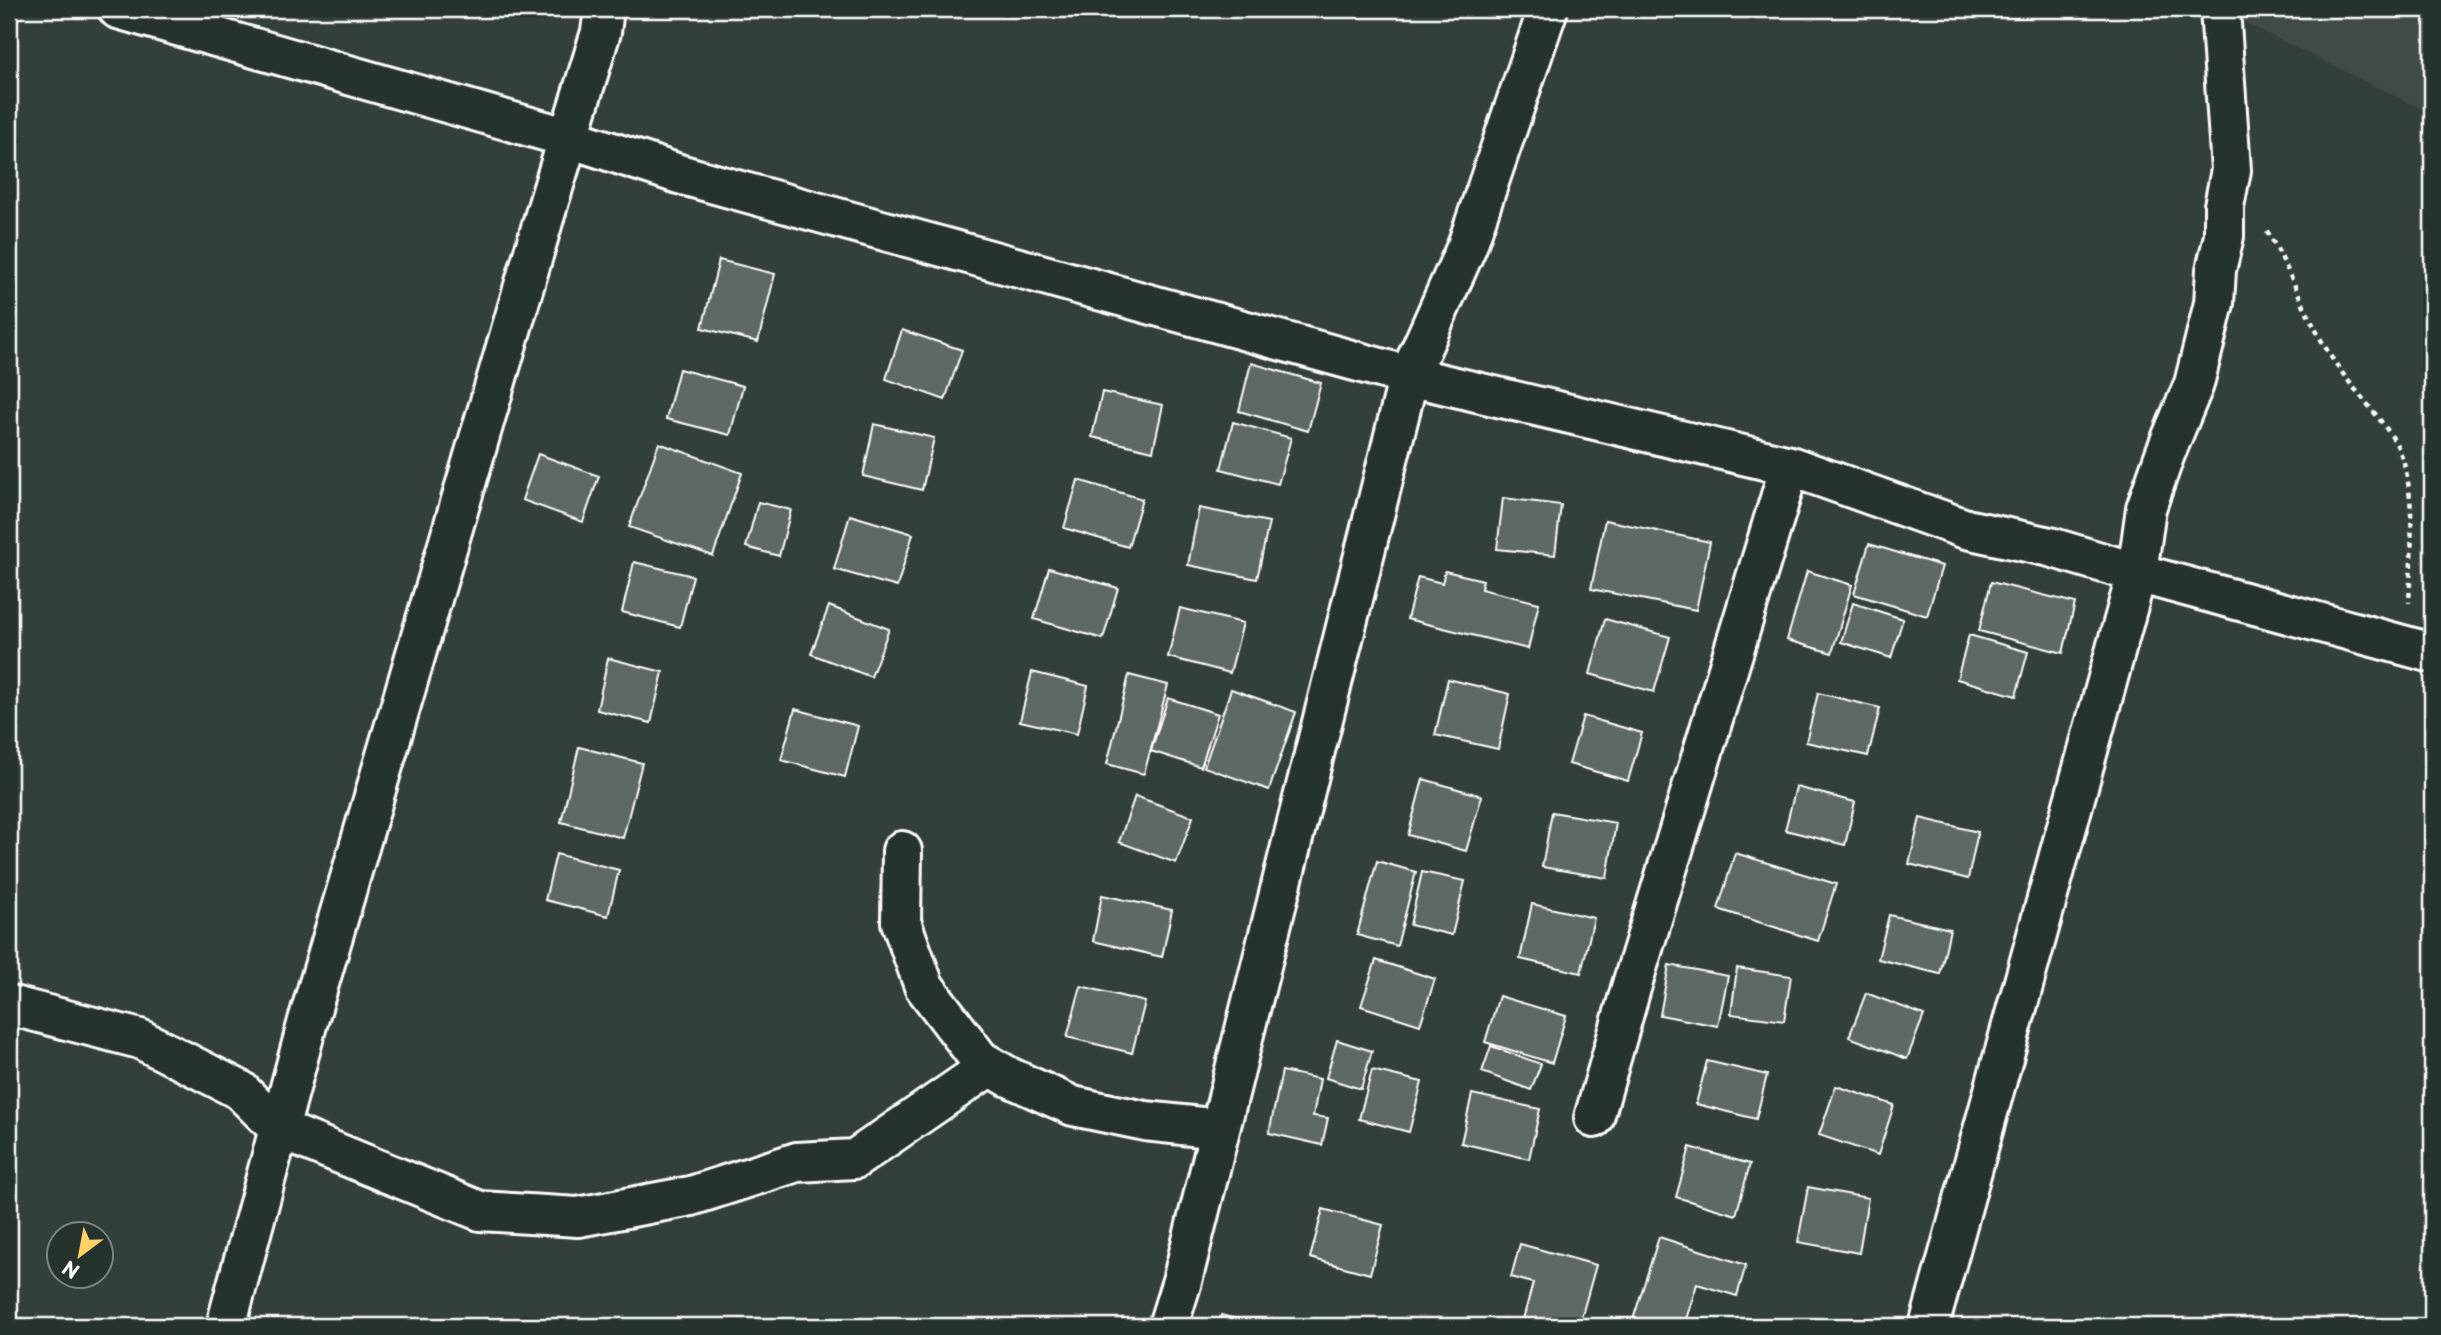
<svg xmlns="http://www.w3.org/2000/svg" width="2441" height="1335" viewBox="0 0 2441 1335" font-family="'Playpen Sans',sans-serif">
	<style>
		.built { fill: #404c47 }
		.building { fill: #5f6964; stroke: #fff; stroke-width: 2 }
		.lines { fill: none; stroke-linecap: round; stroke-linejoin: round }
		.minor-casing { stroke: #fff; stroke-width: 44 }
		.path { stroke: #fff; stroke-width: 4.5; stroke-dasharray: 5 5; stroke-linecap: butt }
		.minor { stroke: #26332d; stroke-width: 38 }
	</style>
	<rect width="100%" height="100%" fill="#333f3a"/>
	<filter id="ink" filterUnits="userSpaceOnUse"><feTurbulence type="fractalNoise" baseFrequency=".0143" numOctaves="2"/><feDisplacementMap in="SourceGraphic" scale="14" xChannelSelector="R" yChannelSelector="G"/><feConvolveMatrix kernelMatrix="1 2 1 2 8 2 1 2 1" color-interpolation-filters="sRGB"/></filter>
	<g filter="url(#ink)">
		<path class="built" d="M 2233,9 L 2432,9 L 2432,114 L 2231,16 Z"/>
		<path class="building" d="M 719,260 L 775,274 L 758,342 L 702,328 Z
			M 902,330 L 962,350 L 945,400 L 886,379 Z
			M 1251,363 L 1321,383 L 1308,431 L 1239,411 Z
			M 679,369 L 743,386 L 730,435 L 666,419 Z
			M 1102,392 L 1163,405 L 1153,451 L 1092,437 Z
			M 1233,422 L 1291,438 L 1278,484 L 1221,469 Z
			M 874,424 L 934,438 L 922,490 L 863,476 Z
			M 659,443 L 742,473 L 713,556 L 629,527 Z
			M 538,454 L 599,476 L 583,522 L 522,500 Z
			M 1078,480 L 1142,499 L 1128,547 L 1064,528 Z
			M 1503,498 L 1561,505 L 1555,555 L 1497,549 Z
			M 758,502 L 791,510 L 779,556 L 746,547 Z
			M 1199,508 L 1269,522 L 1257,579 L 1188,565 Z
			M 850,515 L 913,534 L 897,587 L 834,569 Z
			M 1605,520 L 1710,542 L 1696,610 L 1591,589 Z
			M 1869,544 L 1942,566 L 1927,616 L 1854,594 Z
			M 634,562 L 693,576 L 680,627 L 622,612 Z
			M 1049,568 L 1118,588 L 1103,639 L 1034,619 Z
			M 1445,571 L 1483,580 L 1481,589 L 1539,603 L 1528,649 L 1407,619 L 1418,577 L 1442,583 Z
			M 1807,571 L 1852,585 L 1832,653 L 1787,640 Z
			M 1991,582 L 2075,603 L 2063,653 L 1979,631 Z
			M 1853,603 L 1903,619 L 1891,658 L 1841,642 Z
			M 829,606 L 889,629 L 871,677 L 811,654 Z
			M 1180,608 L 1243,623 L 1230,673 L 1168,657 Z
			M 1605,619 L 1670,637 L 1654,692 L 1590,674 Z
			M 1969,635 L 2028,652 L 2016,696 L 1957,679 Z
			M 608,658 L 663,672 L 651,723 L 597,710 Z
			M 1032,672 L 1088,686 L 1077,734 L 1020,721 Z
			M 1129,675 L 1168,685 L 1144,774 L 1107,764 Z
			M 1448,679 L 1510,694 L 1498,749 L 1435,735 Z
			M 1231,689 L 1296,712 L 1269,790 L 1204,767 Z
			M 1818,693 L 1880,708 L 1868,756 L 1806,742 Z
			M 1168,698 L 1218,714 L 1201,767 L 1151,751 Z
			M 795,709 L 858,726 L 845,777 L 781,760 Z
			M 1583,716 L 1642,733 L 1628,781 L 1569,764 Z
			M 579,747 L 642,763 L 623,838 L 561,822 Z
			M 1423,779 L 1482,796 L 1466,851 L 1408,835 Z
			M 1796,787 L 1855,802 L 1845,845 L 1785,830 Z
			M 1135,796 L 1193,817 L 1176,863 L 1119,842 Z
			M 1552,812 L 1616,823 L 1607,878 L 1542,867 Z
			M 1920,818 L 1978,832 L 1968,879 L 1909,864 Z
			M 1735,853 L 1836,884 L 1818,941 L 1718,909 Z
			M 556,854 L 619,870 L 608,916 L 545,900 Z
			M 1377,861 L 1416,872 L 1397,946 L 1357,935 Z
			M 1422,872 L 1465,881 L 1452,935 L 1410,925 Z
			M 1102,895 L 1172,910 L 1162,957 L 1093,941 Z
			M 1532,904 L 1594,918 L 1581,973 L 1520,959 Z
			M 1889,915 L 1950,929 L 1940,974 L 1878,959 Z
			M 1376,960 L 1435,979 L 1420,1025 L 1361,1006 Z
			M 1669,965 L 1728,976 L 1718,1026 L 1660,1015 Z
			M 1737,968 L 1791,976 L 1784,1021 L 1731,1014 Z
			M 1081,986 L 1145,1002 L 1132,1053 L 1067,1037 Z
			M 1866,993 L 1924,1015 L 1907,1059 L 1849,1037 Z
			M 1499,996 L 1566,1016 L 1552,1063 L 1485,1042 Z
			M 1337,1040 L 1372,1051 L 1361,1089 L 1326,1078 Z
			M 1491,1046 L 1541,1064 L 1531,1090 L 1482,1072 Z
			M 1707,1061 L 1767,1075 L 1756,1119 L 1696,1104 Z
			M 1372,1070 L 1422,1082 L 1409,1132 L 1359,1119 Z
			M 1282,1071 L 1320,1079 L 1313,1116 L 1328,1118 L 1322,1145 L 1269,1133 Z
			M 1836,1086 L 1894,1105 L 1878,1155 L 1819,1135 Z
			M 1472,1094 L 1540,1109 L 1529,1159 L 1461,1143 Z
			M 1690,1147 L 1750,1164 L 1736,1215 L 1676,1197 Z
			M 1808,1187 L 1868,1198 L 1859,1253 L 1798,1242 Z
			M 1323,1209 L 1383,1225 L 1370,1274 L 1310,1258 Z
			M 1659,1237 L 1746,1265 L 1737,1296 L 1697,1284 L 1684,1326 L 1631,1326 Z
			M 1520,1244 L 1596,1265 L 1579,1326 L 1536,1326 L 1522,1323 L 1533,1283 L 1511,1277 Z
			M 1221,1315 L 1257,1325 L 1256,1326 L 1218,1326 Z"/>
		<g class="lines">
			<defs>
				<path id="minor" d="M 118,9 L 569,138 L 679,174 L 1409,376 L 1790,466 L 1966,529 L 2050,547 L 2137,573 L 2146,508 L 2165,454 L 2194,384 L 2204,344 L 2214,303 L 2216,270 L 2224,236 L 2224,206 L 2231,170 L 2220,9
					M 902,851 L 901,922 L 924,986 L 980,1060 L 1009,1077 L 1073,1106 L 1145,1121 L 1220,1129
					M 9,1005 L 140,1039 L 240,1090 L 279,1129 L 480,1211 L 578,1217 L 691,1196 L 797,1162 L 855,1159 L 990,1066
					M 1594,1118 L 1631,988 L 1790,466
					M 226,1326 L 308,1021 L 549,201 L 601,32 L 604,9
					M 1168,1326 L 1182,1281 L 1409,376 L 1467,246 L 1548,9
					M 1929,1326 L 2137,573 L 2432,653"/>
			</defs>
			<use href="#minor" class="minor-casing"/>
			<path class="path" d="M 2267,231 C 2290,269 2304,312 2327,350 C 2346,383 2374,408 2394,440 C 2418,478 2411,558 2409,603"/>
			<use href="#minor" class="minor"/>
		</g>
	</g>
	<rect width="2441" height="1335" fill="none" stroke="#26332d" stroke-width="35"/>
	<rect x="18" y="18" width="2406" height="1300" fill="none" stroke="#fff" stroke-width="2.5" filter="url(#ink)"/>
	<g transform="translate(80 1255) rotate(212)"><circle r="33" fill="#26332d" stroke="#7d8581" stroke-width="2"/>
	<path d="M0-5L12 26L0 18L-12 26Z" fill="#ffd166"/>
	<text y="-10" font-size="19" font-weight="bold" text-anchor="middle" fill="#ffffff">N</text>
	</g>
</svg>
